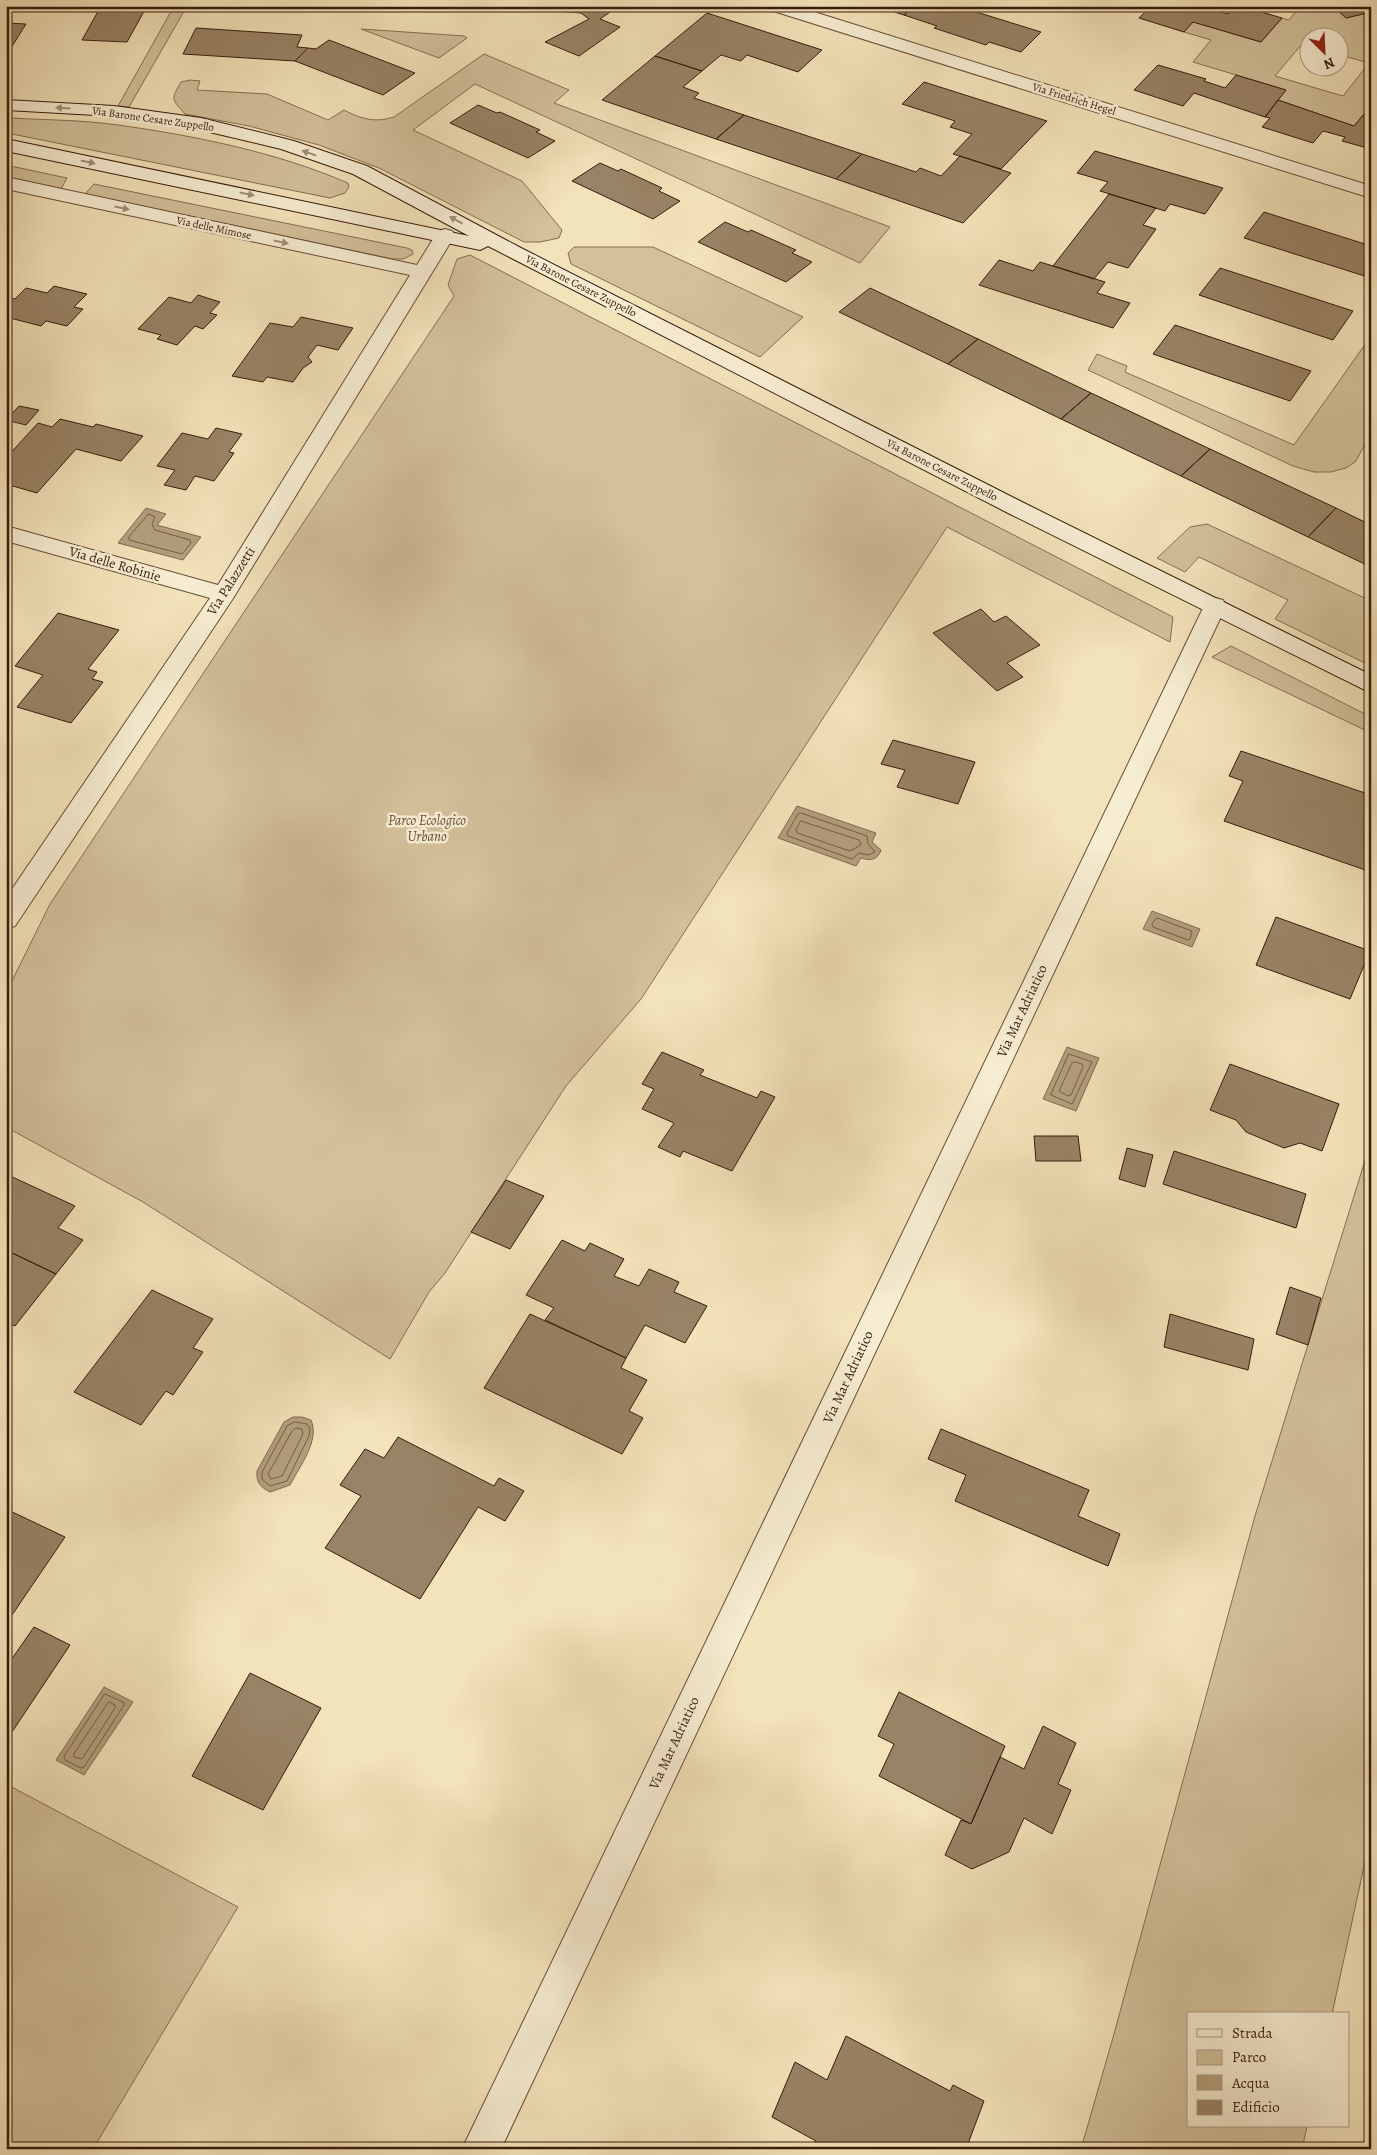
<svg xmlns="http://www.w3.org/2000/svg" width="1377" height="2155" viewBox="0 0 1377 2155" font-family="Alegreya,serif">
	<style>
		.green { fill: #d3c19c; stroke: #866e53; fill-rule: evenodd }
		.water { fill: #b39f7e; stroke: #826a50 }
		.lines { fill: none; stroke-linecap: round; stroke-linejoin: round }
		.shore { stroke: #765d44; stroke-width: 1 }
		.building { fill: #998366; stroke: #381b0a }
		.street-casing { stroke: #674d36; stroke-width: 2 }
		.secondary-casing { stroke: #381b0a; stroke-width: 2 }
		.street { fill: #f7edd2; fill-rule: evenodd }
		.secondary { fill: #f7edd2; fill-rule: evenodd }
		.oneway { fill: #a18e78 }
		.labels { text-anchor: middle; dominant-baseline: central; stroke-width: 5; stroke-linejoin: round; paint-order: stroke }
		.far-street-label { font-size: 11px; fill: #381b0a; stroke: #f7edd2 }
		.street-label { font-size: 14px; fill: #381b0a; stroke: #f7edd2 }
		.park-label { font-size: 14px; font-style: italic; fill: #664d36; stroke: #f7edd2 }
	</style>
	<rect width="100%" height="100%" fill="#f3e3ba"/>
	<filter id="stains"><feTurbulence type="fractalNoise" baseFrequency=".004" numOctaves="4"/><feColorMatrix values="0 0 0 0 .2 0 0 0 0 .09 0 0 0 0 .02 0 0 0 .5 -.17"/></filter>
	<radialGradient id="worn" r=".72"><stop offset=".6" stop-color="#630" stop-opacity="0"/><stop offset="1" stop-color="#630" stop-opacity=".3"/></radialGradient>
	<path class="green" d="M 174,6 L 187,6 L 129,107 L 118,106 Z
		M 1300,6 L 1333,6 L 1346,18 L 1367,13 L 1371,16 L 1371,116 L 1364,114 L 1354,126 L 1278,100 L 1286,90 L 1193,62 L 1211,40 L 1184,32 L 1193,22 L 1261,42 L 1282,18 L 1289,20 ZM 1310,38 L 1340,38 L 1340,55 L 1369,63 L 1343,96 L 1275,76 L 1302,44 L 1310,46 Z
		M 361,29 L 464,36 L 467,38 L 439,58 Z
		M 484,54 L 569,90 L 554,103 L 890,227 L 860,263 L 475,84 L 413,130 L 522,181 L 562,230 L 559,238 L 540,242 L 524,242 L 379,168 L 319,145 L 249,126 L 185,114 C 171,98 171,100 181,82 L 190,80 L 200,81 L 197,90 L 267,94 L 328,120 L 344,110 C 361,119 375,123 394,117 Z
		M 11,118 C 47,120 83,120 118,125 C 196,136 276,152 348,183 L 349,187 L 345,193 L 330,198 L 7,133 L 6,119 Z
		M 6,165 L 67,178 L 61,189 L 6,177 Z
		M 94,184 L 407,248 L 412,250 L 413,254 L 403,259 L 393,259 L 85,194 Z
		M 574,247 L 653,247 L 803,317 L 760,357 L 571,264 L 568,253 Z
		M 470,255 L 1173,617 L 1170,642 L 947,527 L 641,999 L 566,1086 L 445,1273 L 429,1292 L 390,1359 L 143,1202 L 6,1127 L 6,993 L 50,904 L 454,296 L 448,285 L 457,259 Z
		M 1371,336 L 1371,433 L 1356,461 L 1346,468 L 1331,472 L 1314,472 L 1293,466 L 1088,370 L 1097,354 L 1127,366 L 1125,372 L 1294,445 Z
		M 1207,524 L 1371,601 L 1371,666 L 1275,619 L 1288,600 L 1199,557 L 1185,572 L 1157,558 L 1190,527 Z
		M 1231,646 L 1371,717 L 1371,733 L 1212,657 Z
		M 1371,1141 L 1371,1834 L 1332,2014 L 1188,2014 L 1188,2126 L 1307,2126 L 1302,2149 L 1081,2149 L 1114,2034 L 1255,1516 Z
		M 6,1784 L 238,1907 L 93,2149 L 6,2149 Z"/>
	<path class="water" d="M 146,508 L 166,514 L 157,525 L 201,537 L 183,560 L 118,543 Z
		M 797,806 L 876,833 L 872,842 L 881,850 C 878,860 870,861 861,858 L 856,866 L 778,838 Z
		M 1152,911 L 1200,929 L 1192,947 L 1143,929 Z
		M 1067,1047 L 1099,1058 L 1076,1111 L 1043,1099 Z
		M 293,1417 L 302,1417 L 311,1420 C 320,1440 300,1466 290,1485 L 270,1492 C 260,1487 256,1482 257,1471 L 284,1422 Z
		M 104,1687 L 133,1702 L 84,1775 L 56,1760 Z"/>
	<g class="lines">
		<path class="shore" d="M 149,514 L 155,517 L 152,524 L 155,530 L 190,540 L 191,543 L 182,554 L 129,540 L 129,537 Z
			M 801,813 L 867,836 L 868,844 L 875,852 L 868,855 L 859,853 L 852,859 L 788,836 L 787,833 L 798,814 Z
			M 801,821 L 859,840 L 861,845 L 850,851 L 797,833 L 796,830 Z
			M 1157,918 L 1192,931 L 1190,939 L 1188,940 L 1153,927 L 1152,924 Z
			M 1069,1054 L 1092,1062 L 1072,1104 L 1051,1095 Z
			M 1075,1062 L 1082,1064 L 1083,1067 L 1071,1095 L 1068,1096 L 1059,1091 L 1072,1063 Z
			M 295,1422 L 307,1424 L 310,1429 L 309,1436 L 287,1481 L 270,1486 L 262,1479 L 262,1472 L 287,1426 Z
			M 296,1428 L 302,1429 L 303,1434 L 282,1476 L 271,1479 L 268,1474 L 292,1431 Z
			M 105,1694 L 123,1702 L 124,1705 L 84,1767 L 81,1768 L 65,1760 L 64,1757 Z
			M 109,1702 L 115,1705 L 115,1708 L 82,1759 L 74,1757 L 74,1754 Z"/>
	</g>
	<path class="building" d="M 101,6 L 147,6 L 127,42 L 82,40 Z
		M 490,6 L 540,6 L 539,10 Z
		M 540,6 L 614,6 L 616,8 L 600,19 L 620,27 L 579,56 L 545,42 L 589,19 L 581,13 L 539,10 Z
		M 875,6 L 914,6 L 904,15 Z
		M 914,6 L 957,6 L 1041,32 L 1021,52 L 989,42 L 986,45 L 934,28 L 937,26 L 904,15 Z
		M 1151,6 L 1201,6 L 1228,14 L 1236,6 L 1241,6 L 1282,18 L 1261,42 L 1193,22 L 1184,32 L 1139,18 Z
		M 1333,6 L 1371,6 L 1371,16 L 1367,13 L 1346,18 Z
		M 707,13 L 822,50 L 798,72 L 747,55 L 741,61 L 721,55 L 702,71 L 655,56 Z
		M 6,23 L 26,24 L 11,48 L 6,47 Z
		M 196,28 L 302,35 L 297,47 L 308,48 L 295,61 L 183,54 Z
		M 329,40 L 415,73 L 383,95 L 295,61 L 308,48 L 316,49 Z
		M 655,56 L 702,71 L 683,87 L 699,93 L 694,98 L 744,115 L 716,139 L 602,100 Z
		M 1158,65 L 1206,79 L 1204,81 L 1225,88 L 1236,75 L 1286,90 L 1265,117 L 1194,93 L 1183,106 L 1134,90 Z
		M 924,82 L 1047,121 L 1001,169 L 953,154 L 972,134 L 950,127 L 955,121 L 902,104 Z
		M 1278,100 L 1354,126 L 1364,114 L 1371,116 L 1371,149 L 1342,141 L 1345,137 L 1323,131 L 1313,143 L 1262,127 L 1270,118 L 1265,117 Z
		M 478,105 L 497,113 L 500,112 L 540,130 L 536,132 L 555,141 L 528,158 L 450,123 Z
		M 744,115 L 862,154 L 836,179 L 716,139 Z
		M 1095,151 L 1223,188 L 1205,214 L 1170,204 L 1165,211 L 1100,191 L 1108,182 L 1077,173 Z
		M 862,154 L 916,172 L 920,168 L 941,176 L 960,156 L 1011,173 L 963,223 L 836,179 Z
		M 600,163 L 618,171 L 621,169 L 662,188 L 659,191 L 680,201 L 653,219 L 572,181 Z
		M 1109,194 L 1156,208 L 1143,225 L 1156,229 L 1128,268 L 1108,262 L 1094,279 L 1053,266 Z
		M 1264,212 L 1371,246 L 1371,278 L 1244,238 Z
		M 725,222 L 748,232 L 751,230 L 796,250 L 792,253 L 812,262 L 786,282 L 698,242 Z
		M 999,260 L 1033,271 L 1040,262 L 1105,282 L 1097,293 L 1130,303 L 1113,328 L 979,285 Z
		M 1220,268 L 1353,311 L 1333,340 L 1199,295 Z
		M 54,286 L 87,294 L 74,307 L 83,309 L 67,326 L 46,321 L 41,326 L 6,317 L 6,297 L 15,299 L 26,288 L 47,293 Z
		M 870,288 L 978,339 L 948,364 L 839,312 Z
		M 198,295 L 220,302 L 210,313 L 217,315 L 203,329 L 195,326 L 177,345 L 157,339 L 161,335 L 138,329 L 169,297 L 191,303 Z
		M 301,317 L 353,328 L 338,350 L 317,345 L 308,357 L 312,362 L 303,368 L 293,382 L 267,377 L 263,382 L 232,376 L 270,323 L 293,327 Z
		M 1175,325 L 1311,371 L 1290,401 L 1153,354 Z
		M 978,339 L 1091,393 L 1061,419 L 948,364 Z
		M 1091,393 L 1210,449 L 1181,476 L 1061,419 Z
		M 19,406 L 39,410 L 26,425 L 6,420 Z
		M 60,419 L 93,427 L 96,424 L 143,436 L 121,461 L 76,449 L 37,493 L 6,484 L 6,458 L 38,423 L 52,427 Z
		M 216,428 L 242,434 L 229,452 L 234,453 L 214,481 L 195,476 L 186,490 L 164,485 L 175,470 L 157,466 L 182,433 L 208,439 Z
		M 1210,449 L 1336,508 L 1308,537 L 1181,476 Z
		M 1336,508 L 1371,525 L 1371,567 L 1308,537 Z
		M 981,609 L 994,622 L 1006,616 L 1040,645 L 1007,663 L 1023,677 L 997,691 L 933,633 Z
		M 58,613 L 119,630 L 88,669 L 97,672 L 92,679 L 103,682 L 71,723 L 17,707 L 43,675 L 15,666 Z
		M 893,740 L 975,762 L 958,804 L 897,787 L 905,770 L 881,764 Z
		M 1241,751 L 1371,795 L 1371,872 L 1224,821 L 1243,781 L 1229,776 Z
		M 1276,917 L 1370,951 L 1350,999 L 1256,965 Z
		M 662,1052 L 704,1070 L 700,1075 L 757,1098 L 761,1091 L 775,1097 L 732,1171 L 683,1151 L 680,1157 L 658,1147 L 674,1123 L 642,1109 L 654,1089 L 642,1084 Z
		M 1230,1064 L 1339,1104 L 1322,1151 L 1300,1143 L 1284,1148 L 1246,1132 L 1236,1120 L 1210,1110 Z
		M 1034,1136 L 1078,1136 L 1081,1161 L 1036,1161 Z
		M 1127,1148 L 1153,1155 L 1145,1187 L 1119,1179 Z
		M 1174,1151 L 1306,1194 L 1296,1228 L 1163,1184 Z
		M 6,1174 L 75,1206 L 58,1228 L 83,1240 L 56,1274 L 6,1250 Z
		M 506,1180 L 544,1196 L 510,1249 L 471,1232 Z
		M 562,1240 L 585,1251 L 590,1243 L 624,1259 L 614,1276 L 639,1286 L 649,1269 L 679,1282 L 674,1292 L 707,1306 L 685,1343 L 645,1325 L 626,1358 L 545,1320 L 554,1308 L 526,1295 Z
		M 6,1250 L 56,1274 L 15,1326 L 6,1321 Z
		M 1290,1287 L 1321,1298 L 1308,1345 L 1276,1334 Z
		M 152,1290 L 213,1319 L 193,1348 L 203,1352 L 173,1395 L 166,1391 L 141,1425 L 74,1392 Z
		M 530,1314 L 626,1358 L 621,1368 L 647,1380 L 629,1411 L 643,1418 L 622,1454 L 484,1388 Z
		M 1170,1314 L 1254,1339 L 1248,1370 L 1164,1347 Z
		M 941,1429 L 1089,1490 L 1078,1516 L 1120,1534 L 1108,1566 L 955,1501 L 966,1475 L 928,1459 Z
		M 398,1437 L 494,1486 L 499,1478 L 524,1491 L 505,1521 L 478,1507 L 420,1599 L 325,1548 L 361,1496 L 340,1485 L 365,1449 L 384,1458 Z
		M 6,1509 L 65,1537 L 10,1618 L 6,1616 Z
		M 34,1627 L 70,1645 L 6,1741 L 6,1661 L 9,1663 Z
		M 250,1673 L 321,1708 L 263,1810 L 192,1776 Z
		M 899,1692 L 1005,1746 L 971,1824 L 879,1776 L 894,1744 L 878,1736 Z
		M 1043,1726 L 1076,1743 L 1058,1784 L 1071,1790 L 1052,1834 L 1024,1818 L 1009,1852 L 972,1869 L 945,1855 L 961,1820 L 971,1824 L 1000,1757 L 1024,1769 Z
		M 846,2036 L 950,2091 L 953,2085 L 984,2101 L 966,2149 L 813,2149 L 816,2141 L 772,2117 L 795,2062 L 827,2080 Z"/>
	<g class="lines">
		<defs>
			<path id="street" d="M 768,6 L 795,6 L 1371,186 L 1371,198 L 770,10 Z
				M 6,177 L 417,265 L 438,231 L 445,229 L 452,231 L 455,235 L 232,600 L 15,926 L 6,929 L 6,898 L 210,598 L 6,541 L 6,526 L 218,585 L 410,275 L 6,189 Z
				M 1215,598 L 1223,600 L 1226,606 L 501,2149 L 462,2149 L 1204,606 L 1207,600 Z"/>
			<path id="secondary" d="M 6,100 L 114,106 L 201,118 L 294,141 L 367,166 L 521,248 L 1026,504 L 1371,675 L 1371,693 L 1010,514 L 488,246 L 480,250 L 6,151 L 6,139 L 469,236 L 353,174 L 281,149 L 201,130 L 114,116 L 6,110 Z"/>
		</defs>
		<use href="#street" class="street-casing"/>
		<use href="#secondary" class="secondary-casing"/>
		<use href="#street" class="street"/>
		<use href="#secondary" class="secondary"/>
	</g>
	<defs><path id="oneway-solid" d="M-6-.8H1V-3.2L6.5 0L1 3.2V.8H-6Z" transform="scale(1.25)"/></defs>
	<g class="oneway">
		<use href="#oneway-solid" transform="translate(63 108) rotate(-177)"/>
		<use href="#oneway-solid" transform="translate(309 153) rotate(-161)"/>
		<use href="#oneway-solid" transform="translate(88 162) rotate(12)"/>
		<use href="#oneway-solid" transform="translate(247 194) rotate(12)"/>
		<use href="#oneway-solid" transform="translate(122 208) rotate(12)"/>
		<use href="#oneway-solid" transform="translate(456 220) rotate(-151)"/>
		<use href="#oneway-solid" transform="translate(281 242) rotate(12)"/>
	</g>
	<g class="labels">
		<g class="far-street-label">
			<text transform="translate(1074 99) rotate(17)">Via Friedrich Hegel</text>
			<text transform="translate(153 119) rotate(8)">Via Barone Cesare Zuppello</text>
			<text transform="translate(214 228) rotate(12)">Via delle Mimose</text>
			<text transform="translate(581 286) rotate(27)">Via Barone Cesare Zuppello</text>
			<text transform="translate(942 470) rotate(27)">Via Barone Cesare Zuppello</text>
		</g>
		<g class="street-label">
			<text transform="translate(115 564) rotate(16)">Via delle Robinie</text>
			<text transform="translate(231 581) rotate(-58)">Via Palazzetti</text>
			<text transform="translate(1022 1011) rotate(-65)">Via Mar Adriatico</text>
			<text transform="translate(848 1377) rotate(-65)">Via Mar Adriatico</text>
			<text transform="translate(674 1743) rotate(-65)">Via Mar Adriatico</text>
		</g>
		<g class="park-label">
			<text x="427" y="820">Parco Ecologico<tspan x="427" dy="16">Urbano</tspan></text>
		</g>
	</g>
	<rect width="1377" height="2155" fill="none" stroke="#f3e3ba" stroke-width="25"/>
	<rect x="8" y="8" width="1362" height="2140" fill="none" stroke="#381b0a" stroke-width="2.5"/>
	<rect x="12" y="12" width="1352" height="2130" fill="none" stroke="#381b0a"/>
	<rect x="1187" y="2012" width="162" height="115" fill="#f7edd2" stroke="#ab9982"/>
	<rect x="1197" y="2029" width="25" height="8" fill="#f7edd2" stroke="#ab9982"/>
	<text x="1232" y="2038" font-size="15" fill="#381b0a">Strada</text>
	<rect x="1197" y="2050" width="25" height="15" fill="#d3c19c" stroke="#ab9982"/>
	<text x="1232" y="2062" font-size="15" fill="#381b0a">Parco</text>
	<rect x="1197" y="2075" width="25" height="15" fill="#b39f7e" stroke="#ab9982"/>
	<text x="1232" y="2088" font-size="15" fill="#381b0a">Acqua</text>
	<rect x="1197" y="2100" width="25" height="15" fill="#998366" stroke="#ab9982"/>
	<text x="1232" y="2112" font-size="15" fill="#381b0a">Edificio</text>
	<g transform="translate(1324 52) rotate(156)"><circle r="24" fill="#f7edd2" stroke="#ab9982"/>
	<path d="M0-4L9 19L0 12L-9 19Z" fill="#8f2418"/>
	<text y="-8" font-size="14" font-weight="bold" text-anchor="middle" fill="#381b0a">N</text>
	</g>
	<rect width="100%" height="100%" filter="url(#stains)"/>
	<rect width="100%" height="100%" fill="url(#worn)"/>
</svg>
